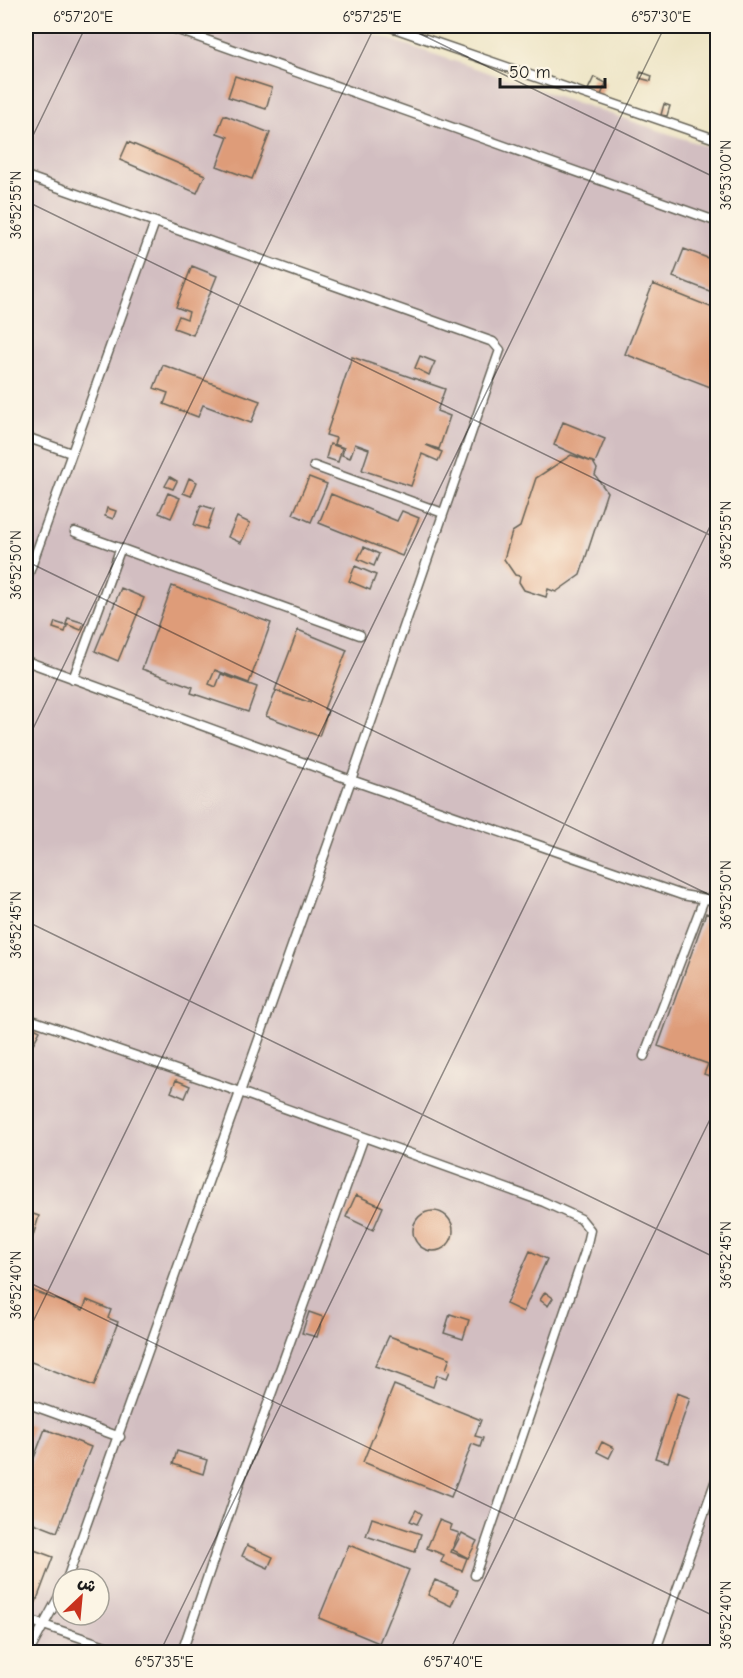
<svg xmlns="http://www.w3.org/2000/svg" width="743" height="1678" viewBox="0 0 743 1678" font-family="'Comic Neue','Playpen Sans Arabic',sans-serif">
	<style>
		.industrial { fill: #d2bec1; fill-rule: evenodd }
		.building { fill: #de9c79 }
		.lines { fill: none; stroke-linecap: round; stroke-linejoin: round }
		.lane-casing { stroke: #656257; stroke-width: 11 }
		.lane { stroke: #fff; stroke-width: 8 }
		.ticks { fill: none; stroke: #1c1c1c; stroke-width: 1.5; stroke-opacity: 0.45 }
		.neatline { fill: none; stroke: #1c1c1c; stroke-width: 2 }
		.ticks-label { font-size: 15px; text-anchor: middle; fill: #1c1c1c }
	</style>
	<rect width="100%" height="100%" fill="#fcf5e5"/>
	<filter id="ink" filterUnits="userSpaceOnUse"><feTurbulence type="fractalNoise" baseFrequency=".0167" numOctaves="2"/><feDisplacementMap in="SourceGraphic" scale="12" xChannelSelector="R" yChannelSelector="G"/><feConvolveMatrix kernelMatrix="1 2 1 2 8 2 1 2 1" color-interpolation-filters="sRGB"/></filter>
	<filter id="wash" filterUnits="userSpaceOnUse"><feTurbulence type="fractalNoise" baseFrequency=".008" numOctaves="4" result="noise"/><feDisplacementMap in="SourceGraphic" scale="24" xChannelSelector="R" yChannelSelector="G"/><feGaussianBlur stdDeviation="1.35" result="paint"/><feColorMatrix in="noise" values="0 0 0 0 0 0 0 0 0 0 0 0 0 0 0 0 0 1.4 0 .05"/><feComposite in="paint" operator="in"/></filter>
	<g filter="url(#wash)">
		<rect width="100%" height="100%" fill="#ede4c4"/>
		<path class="industrial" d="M 26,26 L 351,26 L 717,150 L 717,1652 L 26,1652 ZM 63,1579 L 99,1579 L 99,1615 L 63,1615 Z"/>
		<g id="blocks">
			<path class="building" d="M 641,72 L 652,76 L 651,81 L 639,78 Z
				M 235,76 L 272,88 L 266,109 L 228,97 Z
				M 594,77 L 606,83 L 599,100 L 586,94 Z
				M 664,104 L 670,106 L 667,116 L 661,115 Z
				M 224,115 L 270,133 L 252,179 L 217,166 L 228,137 L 217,133 Z
				M 128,142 L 205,175 L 197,193 L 120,160 Z
				M 684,249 L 718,262 L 717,294 L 673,277 Z
				M 192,266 L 217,276 L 193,335 L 174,328 L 179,316 L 187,319 L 189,312 L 176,307 Z
				M 653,284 L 718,310 L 718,390 L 625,354 Z
				M 420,356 L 435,362 L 429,375 L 415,368 Z
				M 352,357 L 445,389 L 437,411 L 450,416 L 439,449 L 426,445 L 442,452 L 438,461 L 422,454 L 411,486 L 362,470 L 369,449 L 355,444 L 350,458 L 342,455 L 344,448 L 334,444 L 336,438 L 326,435 Z
				M 163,365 L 260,401 L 251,423 L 203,405 L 198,417 L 164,404 L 168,393 L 154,388 Z
				M 563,422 L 605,439 L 595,463 L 593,462 L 597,469 L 595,475 L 607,492 L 580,575 L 556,592 L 548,589 L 546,597 L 524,590 L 519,582 L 520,576 L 515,575 L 504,559 L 512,532 L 520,527 L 536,478 L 571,455 L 592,462 L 554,445 Z
				M 330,444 L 342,448 L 338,462 L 326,458 Z
				M 170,477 L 177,481 L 173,489 L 165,486 Z
				M 309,477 L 327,484 L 311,522 L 293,514 Z
				M 189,478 L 197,482 L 191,496 L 183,493 Z
				M 168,493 L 180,498 L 171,518 L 159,513 Z
				M 331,494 L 397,521 L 402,511 L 419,518 L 402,556 L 319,523 Z
				M 201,505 L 214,509 L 207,529 L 194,525 Z
				M 107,508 L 116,511 L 113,519 L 105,516 Z
				M 237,517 L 250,523 L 241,543 L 228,537 Z
				M 364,547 L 379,554 L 374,566 L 358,559 Z
				M 355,566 L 376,575 L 370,590 L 349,581 Z
				M 172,586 L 271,623 L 249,683 L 215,670 L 209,684 L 216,687 L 221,674 L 257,687 L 248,712 L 191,693 L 193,687 L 142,669 Z
				M 121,588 L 144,598 L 118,661 L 95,651 Z
				M 68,618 L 84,623 L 81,630 L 66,624 Z
				M 55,622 L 67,626 L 65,632 L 53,628 Z
				M 298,630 L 347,650 L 324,709 L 328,711 L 319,736 L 266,716 L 276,691 L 311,703 L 275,690 Z
				M 706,913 L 718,918 L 718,1079 L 704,1074 L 708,1064 L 658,1046 Z
				M 34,1028 L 40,1031 L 29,1051 L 26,1050 L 26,1043 Z
				M 176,1080 L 190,1086 L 185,1098 L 171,1092 Z
				M 356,1195 L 383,1207 L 373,1230 L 346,1217 Z
				M413 1231a20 20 0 1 1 40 0a20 20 0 1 1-40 0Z
				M 27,1212 L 39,1216 L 32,1239 L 26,1237 Z
				M 530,1251 L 547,1259 L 523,1312 L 506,1304 Z
				M 26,1288 L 83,1310 L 87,1300 L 111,1310 L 108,1318 L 118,1322 L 94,1386 L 26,1360 Z
				M 545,1292 L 553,1298 L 548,1306 L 540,1300 Z
				M 309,1312 L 323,1317 L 317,1337 L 302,1333 Z
				M 450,1314 L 469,1320 L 463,1339 L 444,1333 Z
				M 389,1336 L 450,1358 L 446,1369 L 450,1371 L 447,1378 L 437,1375 L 433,1387 L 375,1366 Z
				M 394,1385 L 481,1420 L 475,1436 L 483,1438 L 480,1447 L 472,1444 L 451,1497 L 363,1462 Z
				M 677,1393 L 690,1398 L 668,1462 L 655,1458 Z
				M 26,1423 L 33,1426 L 26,1446 Z
				M 45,1429 L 91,1447 L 57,1532 L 26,1520 L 26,1479 Z
				M 602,1442 L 614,1448 L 609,1458 L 597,1452 Z
				M 177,1451 L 207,1460 L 203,1474 L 173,1464 Z
				M 416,1510 L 422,1514 L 417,1524 L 410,1521 Z
				M 372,1518 L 421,1534 L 415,1552 L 366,1536 Z
				M 439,1520 L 452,1525 L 450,1530 L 459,1533 L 451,1552 L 467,1558 L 462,1571 L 441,1562 L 444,1555 L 427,1548 Z
				M 462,1533 L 477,1541 L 468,1558 L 453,1550 Z
				M 247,1545 L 273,1557 L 268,1568 L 242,1556 Z
				M 349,1545 L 409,1570 L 379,1643 L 319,1618 Z
				M 26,1547 L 53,1557 L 36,1602 L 26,1598 Z
				M 435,1580 L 458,1590 L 451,1606 L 428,1595 Z"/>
		</g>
	</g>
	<g filter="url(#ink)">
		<use href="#blocks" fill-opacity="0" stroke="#656257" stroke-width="1.5"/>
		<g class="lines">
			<defs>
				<path id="lane" d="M 167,26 L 718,222
					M 388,26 L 718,140
					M 26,176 L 493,342 L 500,350 L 351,780 L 67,1579
					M 26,437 L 71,453
					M 314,466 L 443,513
					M 75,532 L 360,635
					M 26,581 L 155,222
					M 26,661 L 351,780 L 682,895 L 718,901
					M 73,679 L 120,550
					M 26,1018 L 240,1092 L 544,1202 L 581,1219 L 590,1230 L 585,1252 L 475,1575
					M 644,1056 L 704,899
					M 26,1403 L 120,1437
					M 26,1619 L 123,1652
					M 29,1652 L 63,1589
					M 182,1652 L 245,1467 L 364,1137
					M 655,1652 L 718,1474"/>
			</defs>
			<use href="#lane" class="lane-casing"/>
			<use href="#lane" class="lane"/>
		</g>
	</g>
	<path class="ticks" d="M 404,26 L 718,179M 26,150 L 86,26M 26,201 L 718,539M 26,561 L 718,899M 26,743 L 375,26M 26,921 L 718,1259M 26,1281 L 718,1618M 26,1336 L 665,26M 26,1641 L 49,1652M 160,1652 L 718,510M 449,1652 L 718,1103"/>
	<rect width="743" height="1678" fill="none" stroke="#fcf5e5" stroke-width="66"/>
	<g transform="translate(81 1597) rotate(26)"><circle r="28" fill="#fcf5e5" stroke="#a29e95" stroke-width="1.5"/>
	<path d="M0-4.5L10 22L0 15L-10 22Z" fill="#c8321e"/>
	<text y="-9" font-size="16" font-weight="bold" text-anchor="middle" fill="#1c1c1c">ش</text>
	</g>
	<path d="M500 78v9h105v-9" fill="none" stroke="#1c1c1c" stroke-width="3"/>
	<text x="509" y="78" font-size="18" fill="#1c1c1c" stroke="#fcf5e5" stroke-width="4.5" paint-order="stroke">50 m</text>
	<rect x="33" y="33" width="677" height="1612" class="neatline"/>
	<g class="ticks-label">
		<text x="83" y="22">6°57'20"E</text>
		<text x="372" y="22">6°57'25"E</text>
		<text x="661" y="22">6°57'30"E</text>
		<text transform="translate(726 175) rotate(-90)" y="5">36°53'00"N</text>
		<text transform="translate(16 205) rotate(-90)" y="5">36°52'55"N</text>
		<text transform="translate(726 535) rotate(-90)" y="5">36°52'55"N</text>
		<text transform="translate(16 565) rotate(-90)" y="5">36°52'50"N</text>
		<text transform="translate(726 895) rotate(-90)" y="5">36°52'50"N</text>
		<text transform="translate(16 925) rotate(-90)" y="5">36°52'45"N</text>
		<text transform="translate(726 1255) rotate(-90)" y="5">36°52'45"N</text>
		<text transform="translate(16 1285) rotate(-90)" y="5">36°52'40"N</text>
		<text transform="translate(726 1615) rotate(-90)" y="5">36°52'40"N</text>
		<text x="164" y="1667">6°57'35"E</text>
		<text x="453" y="1667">6°57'40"E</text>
	</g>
</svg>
